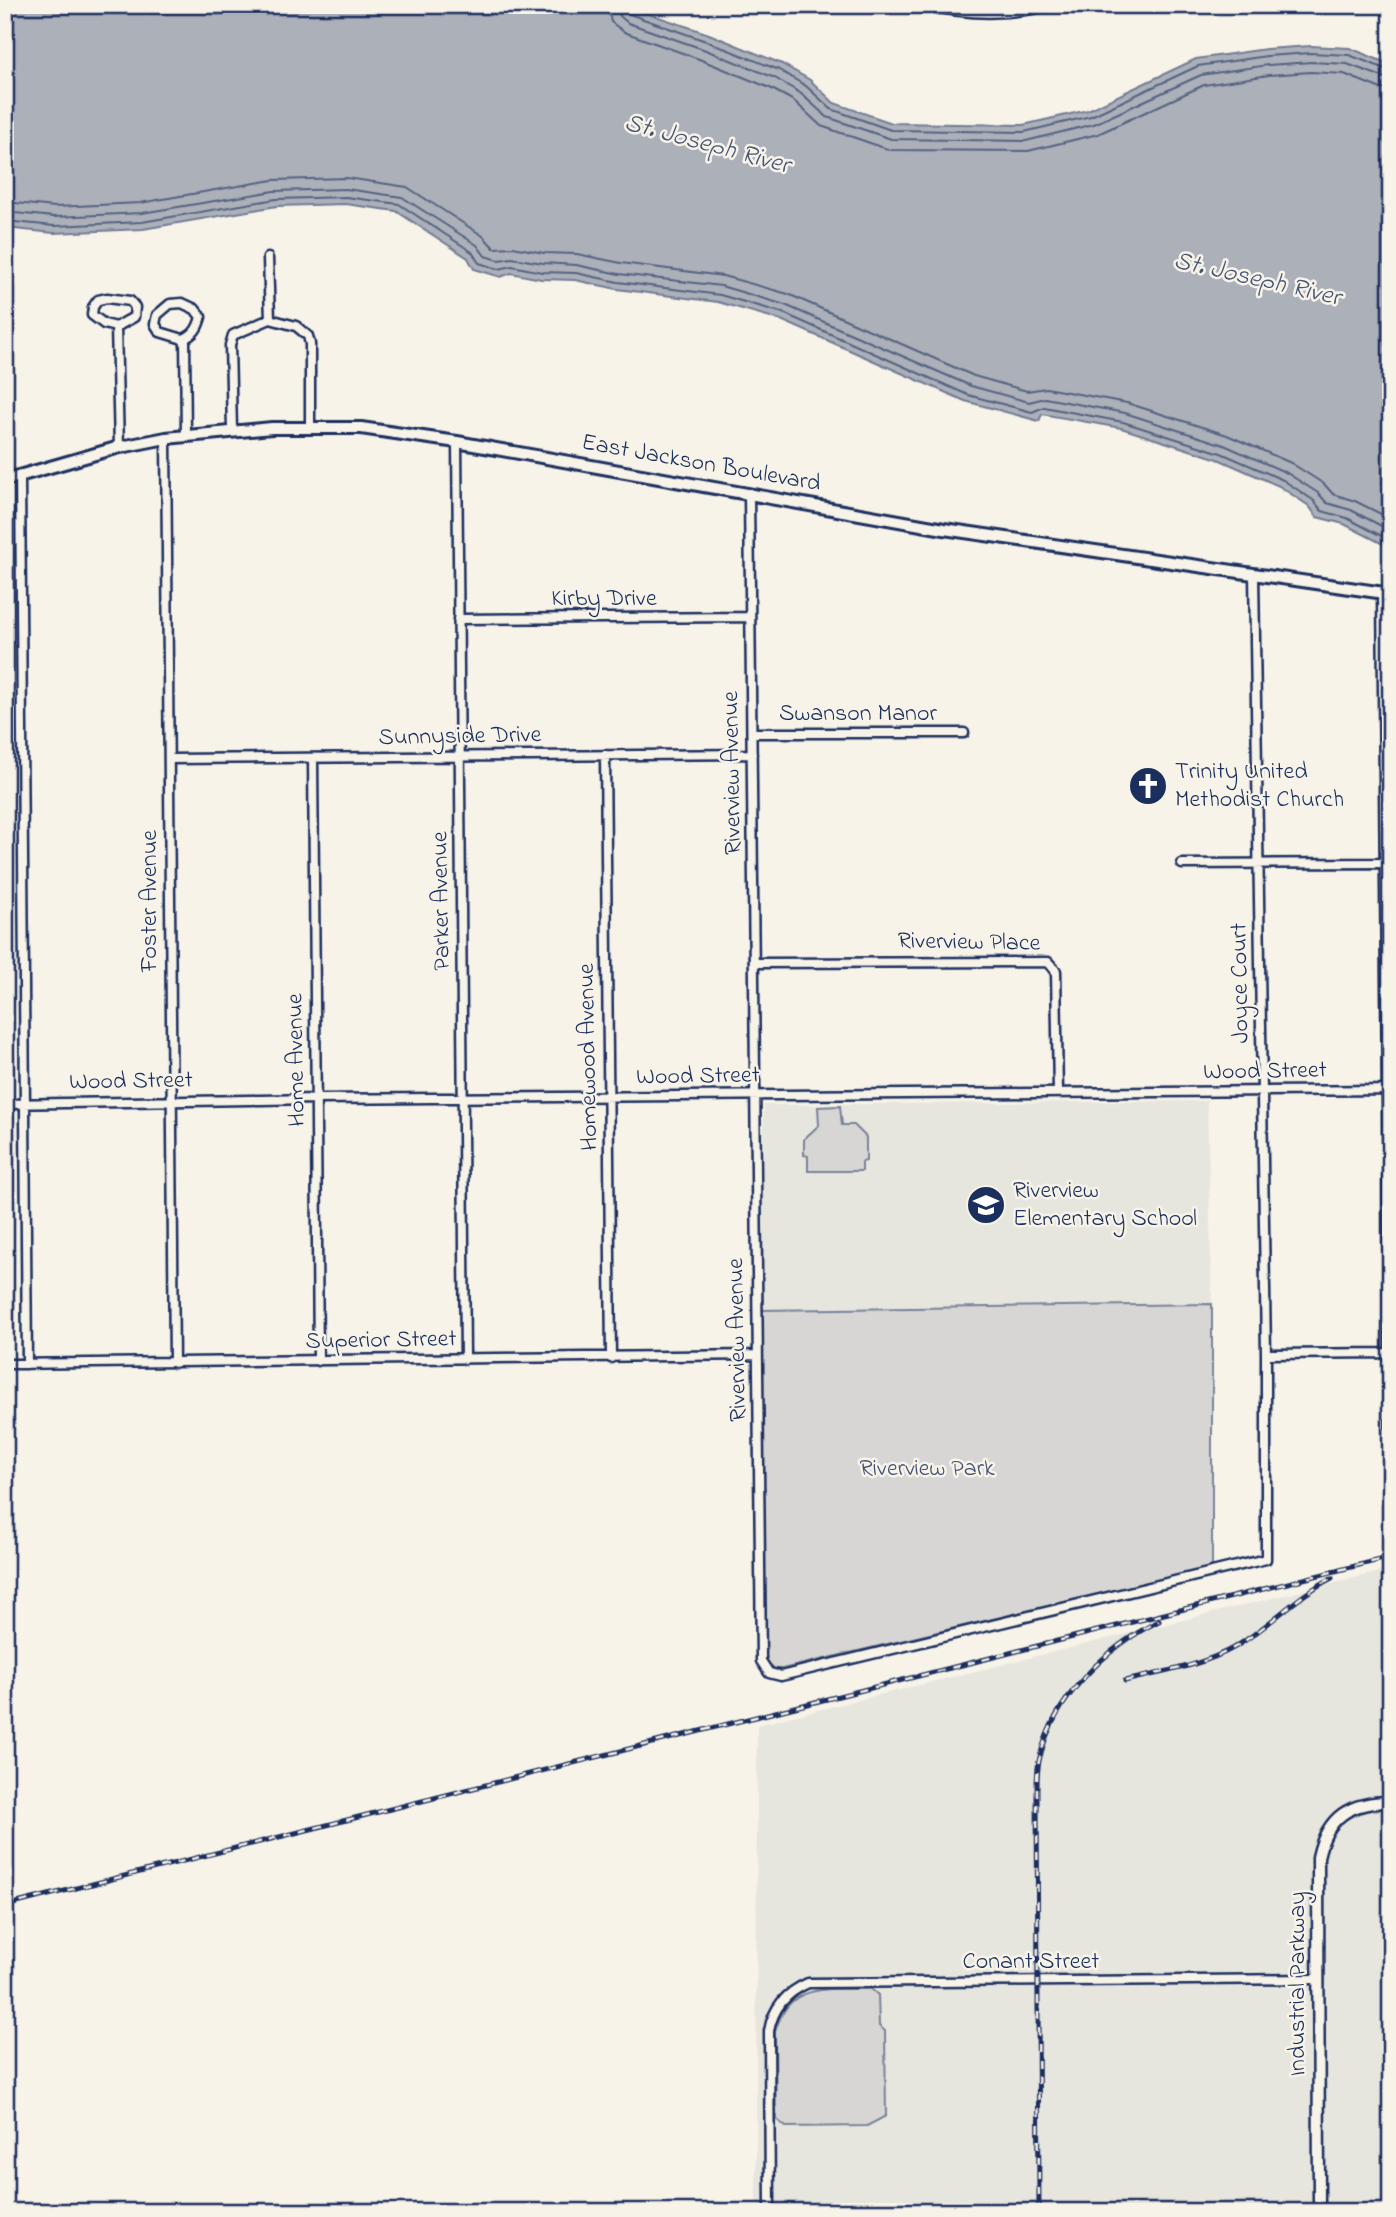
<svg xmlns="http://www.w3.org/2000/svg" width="1396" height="2217" viewBox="0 0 1396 2217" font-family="'Indie Flower',sans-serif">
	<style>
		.built { fill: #e6e5de }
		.green { fill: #d7d6d4; stroke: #798299; stroke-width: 2 }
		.water { fill: #acb0b9; stroke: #727c95; stroke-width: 2 }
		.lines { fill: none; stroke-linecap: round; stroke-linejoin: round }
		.shore { stroke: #556382; stroke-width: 2 }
		.minor-casing { stroke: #1b2f5e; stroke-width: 13 }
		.tertiary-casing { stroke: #1b2f5e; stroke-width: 15 }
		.secondary-casing { stroke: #1b2f5e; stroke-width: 16 }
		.minor { stroke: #f7f3e8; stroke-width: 8 }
		.tertiary { stroke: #f7f3e8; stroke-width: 10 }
		.secondary { stroke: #f7f3e8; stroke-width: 10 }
		.rail-casing { stroke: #1b2f5e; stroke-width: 5 }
		.rail { stroke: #f7f3e8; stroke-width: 2.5; stroke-dasharray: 8; stroke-linecap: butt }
		.labels { text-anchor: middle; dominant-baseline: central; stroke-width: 5; stroke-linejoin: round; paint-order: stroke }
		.street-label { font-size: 24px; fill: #1b2f5e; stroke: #f7f3e8 }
		.poi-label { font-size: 24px; fill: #1b2f5e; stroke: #f7f3e8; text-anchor: start }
		.park-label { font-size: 24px; fill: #415076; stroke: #f7f3e8 }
		.water-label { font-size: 26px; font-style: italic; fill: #465679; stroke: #f7f3e8 }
	</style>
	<rect width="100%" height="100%" fill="#f7f3e8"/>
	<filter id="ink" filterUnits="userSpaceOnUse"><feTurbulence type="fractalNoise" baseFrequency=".0143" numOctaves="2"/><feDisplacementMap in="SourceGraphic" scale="14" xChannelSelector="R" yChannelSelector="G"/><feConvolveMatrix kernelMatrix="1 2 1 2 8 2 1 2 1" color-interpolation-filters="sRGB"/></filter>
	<g filter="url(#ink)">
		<path class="built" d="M 1207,1101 L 1212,1304 L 761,1310 L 764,1105 Z
			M 1391,1569 L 1391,2212 L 756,2212 L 757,1725 Z"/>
		<path class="green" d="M 840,1106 L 842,1125 L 854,1125 L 866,1137 L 866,1161 L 862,1162 L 862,1171 L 808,1171 L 808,1156 L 804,1155 L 804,1139 L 819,1125 L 818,1107 Z
			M 1212,1304 L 1212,1567 L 782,1669 L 775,1669 L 768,1663 L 766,1656 L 761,1310 Z
			M 831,1989 L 871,1989 L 878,1995 L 879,2026 L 885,2031 L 886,2116 L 867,2126 L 786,2127 L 776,2119 L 775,2032 C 784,2001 799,1991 831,1989 Z"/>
		<path class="water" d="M 5,5 L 623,5 L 709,34 L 782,64 L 810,80 L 834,103 L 892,123 L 1023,125 L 1088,110 L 1196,59 L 1266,49 L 1311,46 L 1350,48 L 1391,65 L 1391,548 L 1344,524 L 1317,517 L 1309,506 L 1279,486 L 1218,459 L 1121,428 L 1042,414 L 1039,421 L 965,401 L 781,320 L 718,302 L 617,289 L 575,280 L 541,279 L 511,273 L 501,277 L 474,269 L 468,258 L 396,211 L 345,204 L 277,206 L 143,229 L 54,233 L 5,228 Z"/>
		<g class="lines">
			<path class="shore" d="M 607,5 L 611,22 L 624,32 L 699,59 L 770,88 L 794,101 L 821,126 L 890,150 L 1028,151 L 1098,134 L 1204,85 L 1269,75 L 1311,72 L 1344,74 L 1381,89 L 1391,90
				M 618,5 L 620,16 L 628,23 L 703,49 L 775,78 L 800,93 L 827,117 L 891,139 L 1026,141 L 1094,124 L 1201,75 L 1268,65 L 1311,62 L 1347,64 L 1391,80
				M 627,5 L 627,11 L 632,15 L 706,41 L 779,70 L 806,86 L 831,109 L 891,130 L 1024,132 L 1091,116 L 1198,66 L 1267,56 L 1311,53 L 1349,55 L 1391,71
				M 5,202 L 55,207 L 140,203 L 273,180 L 347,178 L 407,187 L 483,236 L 494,248 L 513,247 L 544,253 L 577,254 L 621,263 L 723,276 L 788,294 L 974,376 L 1027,391 L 1046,388 L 1127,403 L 1227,435 L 1291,463 L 1324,484 L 1333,494 L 1355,501 L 1391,519
				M 5,212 L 54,217 L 142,213 L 274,191 L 346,189 L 402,197 L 477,245 L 485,256 L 499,260 L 512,258 L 543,263 L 576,265 L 619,274 L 721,286 L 785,305 L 971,386 L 1029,402 L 1045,398 L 1125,413 L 1224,445 L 1287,473 L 1318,493 L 1327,503 L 1351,510 L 1391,531
				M 5,221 L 54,226 L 142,222 L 276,199 L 346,197 L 399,204 L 472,252 L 479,263 L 499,269 L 512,266 L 542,272 L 576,273 L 618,282 L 720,295 L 783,313 L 968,395 L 1032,412 L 1044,407 L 1123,422 L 1221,453 L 1283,480 L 1313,500 L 1322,511 L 1347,518 L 1391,541"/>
			<defs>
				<path id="minor" d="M 268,258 L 270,319
					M 107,298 L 130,301 L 135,307 L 134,317 L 116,327 L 104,324 L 92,315 L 93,307 L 98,300 Z
					M 182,303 L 195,309 L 201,317 C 198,328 194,335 183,339 L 160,332 L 155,324 L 157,315 L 170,304 Z
					M 116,327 L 119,447
					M 185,339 L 186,436
					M 232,430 L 230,345 L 233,335 L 270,319 L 296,326 L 308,336 L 310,344 L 310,427
					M 166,438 L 174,1363
					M 457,442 L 465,1359
					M 20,475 L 27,1364
					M 749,493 L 761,1661 L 769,1673 L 781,1676 L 1266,1559 L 1266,1354 L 1254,574
					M 1382,592 L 1391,1473
					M 458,619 L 750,617
					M 752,733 L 964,733
					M 605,755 L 611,1358
					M 313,758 L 318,1361
					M 169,759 L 752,754
					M 1182,864 L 1391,863
					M 755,963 L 1048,962 L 1056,971 L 1058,1093
					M 5,1104 L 317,1099 L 1391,1090
					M 1266,1354 L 1391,1353
					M 5,1364 L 757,1355
					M 770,2212 L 769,2031 C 773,2008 787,1992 808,1983 L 1319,1979"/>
				<path id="tertiary" d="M 928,5 C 969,14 1008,14 1049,5
					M 1319,2212 L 1318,1857 C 1327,1816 1350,1802 1391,1802"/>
				<path id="secondary" d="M 5,480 L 116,448 L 166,438 L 272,428 L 361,428 L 457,442 L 944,529 L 1391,594"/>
			</defs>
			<use href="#minor" class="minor-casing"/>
			<use href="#tertiary" class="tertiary-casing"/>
			<use href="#secondary" class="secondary-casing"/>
			<use href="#minor" class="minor"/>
			<use href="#tertiary" class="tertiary"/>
			<use href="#secondary" class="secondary"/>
			<defs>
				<path id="rail" d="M 1125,1681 C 1161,1672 1202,1666 1235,1647 C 1269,1627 1296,1596 1332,1578
					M 5,1906 L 1391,1557
					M 1039,2212 L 1037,1789 C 1037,1778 1037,1767 1040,1757 C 1054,1698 1106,1647 1159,1621"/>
			</defs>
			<use href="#rail" class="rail-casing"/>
			<use href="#rail" class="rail"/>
		</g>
	</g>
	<defs>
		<symbol id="church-disc" viewBox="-11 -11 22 22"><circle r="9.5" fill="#1b2f5e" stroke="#f7f3e8"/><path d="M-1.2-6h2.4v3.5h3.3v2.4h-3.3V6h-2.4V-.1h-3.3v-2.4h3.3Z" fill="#fff"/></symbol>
		<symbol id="school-disc" viewBox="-11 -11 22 22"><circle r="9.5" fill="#1b2f5e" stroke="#f7f3e8"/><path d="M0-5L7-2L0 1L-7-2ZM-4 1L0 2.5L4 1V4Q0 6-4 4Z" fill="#fff"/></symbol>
	</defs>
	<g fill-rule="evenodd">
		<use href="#church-disc" x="1126" y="764" width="44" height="44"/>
		<use href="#school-disc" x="964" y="1183" width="44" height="44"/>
	</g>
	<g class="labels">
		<g class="street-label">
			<text transform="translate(701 464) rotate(10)">East Jackson Boulevard</text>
			<text x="604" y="599">Kirby Drive</text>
			<text x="858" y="714">Swanson Manor</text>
			<text transform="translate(460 737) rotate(-1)">Sunnyside Drive</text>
			<text transform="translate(733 773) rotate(-91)">Riverview Avenue</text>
			<text transform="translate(150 901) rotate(-90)">Foster Avenue</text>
			<text transform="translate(442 901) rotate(-91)">Parker Avenue</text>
			<text transform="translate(969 943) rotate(1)">Riverview Place</text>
			<text transform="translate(1241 983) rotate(-91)">Joyce Court</text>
			<text transform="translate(589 1057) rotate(-91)">Homewood Avenue</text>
			<text transform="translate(297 1060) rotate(-91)">Home Avenue</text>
			<text transform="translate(1265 1072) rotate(-1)">Wood Street</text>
			<text transform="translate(698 1077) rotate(-1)">Wood Street</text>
			<text transform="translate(131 1082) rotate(-1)">Wood Street</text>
			<text transform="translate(738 1340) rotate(-91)">Riverview Avenue</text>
			<text transform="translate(381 1341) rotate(-1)">Superior Street</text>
			<text x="1031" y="1962">Conant Street</text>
			<text transform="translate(1298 1984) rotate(-90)">Industrial Parkway</text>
		</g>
		<g class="poi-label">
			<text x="1175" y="772">Trinity United<tspan x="1175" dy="28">Methodist Church</tspan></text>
			<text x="1013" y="1191">Riverview<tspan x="1013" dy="28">Elementary School</tspan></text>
		</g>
		<g class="park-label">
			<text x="927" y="1469">Riverview Park</text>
		</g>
		<g class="water-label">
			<text transform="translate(707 145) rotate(15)">St. Joseph River</text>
			<text transform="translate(1257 280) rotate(13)">St. Joseph River</text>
		</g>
	</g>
	<rect width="1396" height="2217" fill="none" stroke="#f7f3e8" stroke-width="28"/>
	<rect x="14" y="14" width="1368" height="2189" fill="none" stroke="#1b2f5e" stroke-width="2.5" filter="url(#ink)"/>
</svg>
